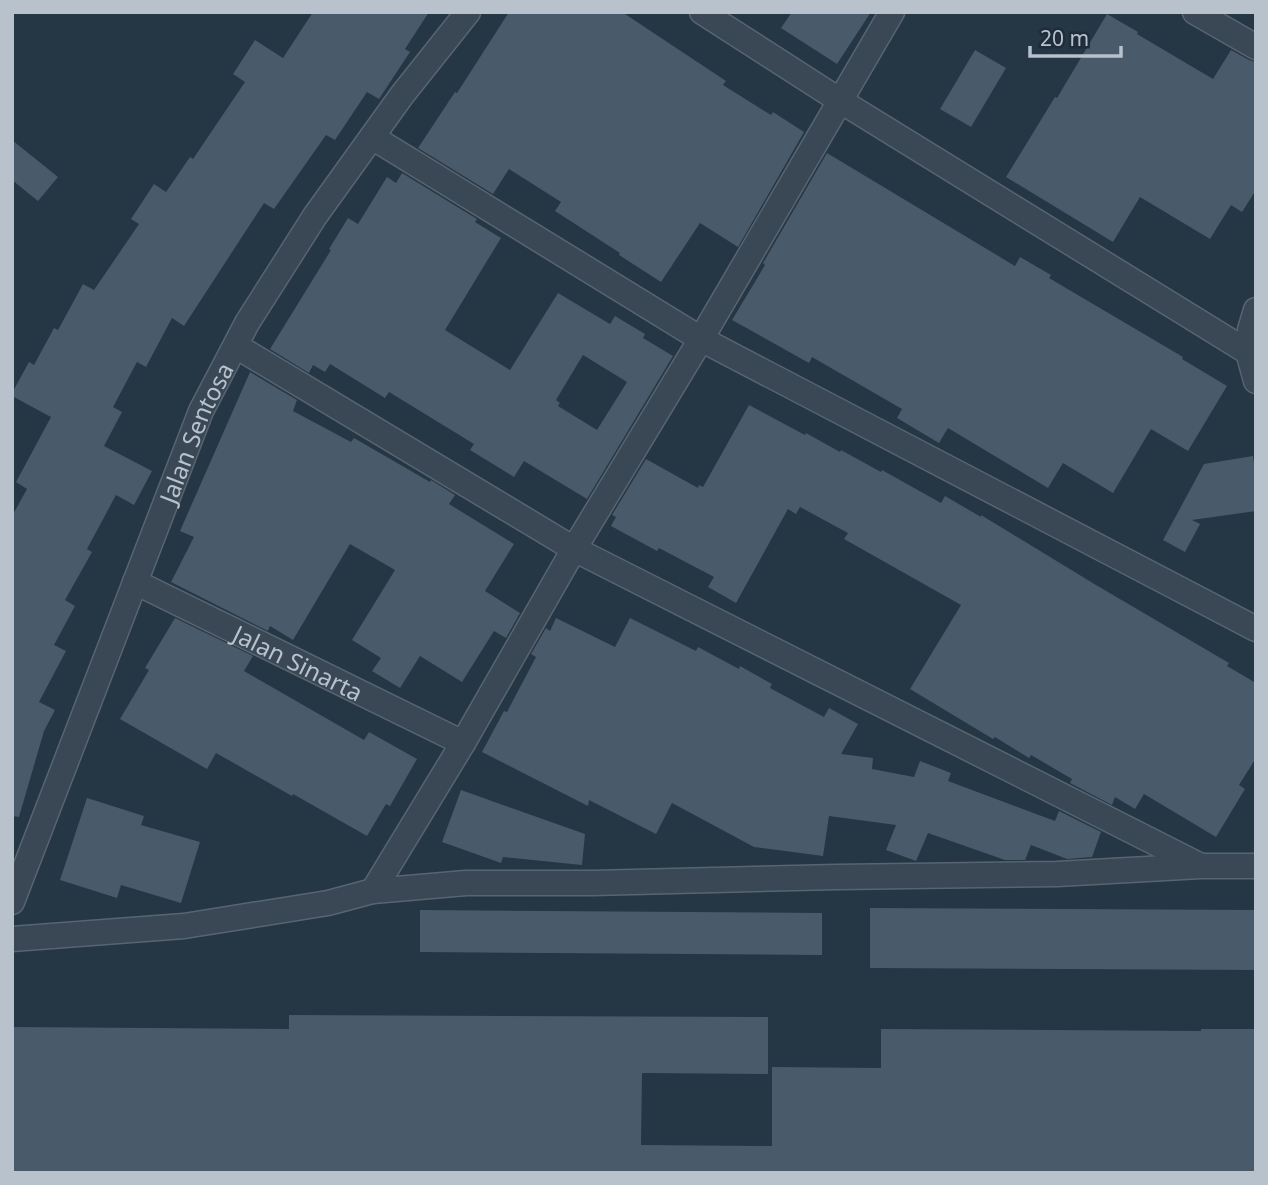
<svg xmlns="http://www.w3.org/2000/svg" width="1268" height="1185" viewBox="0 0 1268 1185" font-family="'Noto Sans',sans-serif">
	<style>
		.building { fill: #495a6a; fill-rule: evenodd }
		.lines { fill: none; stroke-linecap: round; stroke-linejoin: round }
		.minor-casing { stroke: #586571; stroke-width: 27 }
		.minor { stroke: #3a4754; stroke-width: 24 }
		.labels { text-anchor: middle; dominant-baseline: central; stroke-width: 5; stroke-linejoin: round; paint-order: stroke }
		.street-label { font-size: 24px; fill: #b7c2cd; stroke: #1f2c39 }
	</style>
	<rect width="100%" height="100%" fill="#253644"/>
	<path class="building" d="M 313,12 L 429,12 L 405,49 L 410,52 L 379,99 L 367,92 L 335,140 L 326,135 L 274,209 L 264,203 L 184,326 L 172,318 L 146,367 L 137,362 L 113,407 L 122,412 L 104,446 L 152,471 L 134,505 L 116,495 L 87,549 L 92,552 L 65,600 L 75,606 L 54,645 L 66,651 L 39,702 L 55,710 L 44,731 L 19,817 L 12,816 L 12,516 L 27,489 L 16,482 L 51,417 L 12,396 L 12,393 L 29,362 L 34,365 L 54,328 L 58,330 L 83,284 L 94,290 L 139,224 L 131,219 L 154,184 L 166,192 L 190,157 L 193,159 L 245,82 L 233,74 L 255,40 L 283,58 Z
		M 509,12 L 622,12 L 726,81 L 723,85 L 771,115 L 773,112 L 804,132 L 738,247 L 700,223 L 661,282 L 619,255 L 620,253 L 555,211 L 561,202 L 509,169 L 493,194 L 418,148 L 455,92 L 457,93 Z
		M 792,12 L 871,12 L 837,64 L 781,28 Z
		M 1107,14 L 1138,32 L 1137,34 L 1213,79 L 1231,50 L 1249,60 L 1256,62 L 1256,190 L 1242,212 L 1231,205 L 1210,239 L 1140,197 L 1113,242 L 1006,177 L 1055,97 L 1057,98 Z
		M 975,50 L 1006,68 L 971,127 L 940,109 Z
		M 12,140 L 58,177 L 38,201 L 12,180 Z
		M 827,153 L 1015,266 L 1020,257 L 1051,275 L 1049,278 L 1183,357 L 1182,359 L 1227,386 L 1188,451 L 1151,429 L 1113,493 L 1063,463 L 1048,488 L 948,428 L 939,443 L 897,418 L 902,409 L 812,357 L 809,363 L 732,320 L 765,265 L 763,263 Z
		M 402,173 L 477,219 L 475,222 L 501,238 L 445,330 L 510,370 L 558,293 L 610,324 L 615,316 L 645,334 L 643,338 L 673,356 L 587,499 L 524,461 L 514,477 L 470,450 L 474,444 L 389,392 L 385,398 L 330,364 L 325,372 L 313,365 L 309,373 L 270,349 L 331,250 L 329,249 L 348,218 L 358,224 L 387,177 L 396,183 ZM 583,355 L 627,382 L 597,430 L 558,406 L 560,403 L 556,400 Z
		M 250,372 L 297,400 L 293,411 L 351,442 L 354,438 L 430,482 L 431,480 L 455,495 L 449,504 L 514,544 L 485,591 L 520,613 L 506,638 L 494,631 L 462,682 L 420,656 L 400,688 L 372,671 L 381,658 L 352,640 L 395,570 L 350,544 L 293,640 L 270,626 L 268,631 L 171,582 L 194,537 L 180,531 Z
		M 749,405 L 805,435 L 806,433 L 840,452 L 841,450 L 881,472 L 882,470 L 941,503 L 945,496 L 981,517 L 981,515 L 1096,585 L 1229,663 L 1227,666 L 1256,683 L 1256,758 L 1239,785 L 1245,789 L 1216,837 L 1144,794 L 1135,809 L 1115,797 L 1112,805 L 1070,783 L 1072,779 L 1031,755 L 1029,758 L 995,737 L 993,739 L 910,689 L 961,605 L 844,539 L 848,533 L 800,507 L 796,514 L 788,509 L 736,603 L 708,587 L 714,577 L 659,548 L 657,551 L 611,526 L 616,517 L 612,515 L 646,459 L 698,488 L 699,485 L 703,487 Z
		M 1253,456 L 1256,476 L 1256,511 L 1192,520 L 1200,524 L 1185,552 L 1163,540 L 1204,464 Z
		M 175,618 L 253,656 L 244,671 L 364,740 L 369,732 L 417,759 L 390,806 L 386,804 L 367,836 L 293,794 L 292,796 L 216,753 L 207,769 L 120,719 L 149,670 L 145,668 Z
		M 556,618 L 615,647 L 630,618 L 696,651 L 698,647 L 739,669 L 740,666 L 772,684 L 770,688 L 824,717 L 829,708 L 858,724 L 841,754 L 873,758 L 872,769 L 914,777 L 920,761 L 951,773 L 948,781 L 1055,821 L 1059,811 L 1101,832 L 1092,857 L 1067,859 L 1031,845 L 1025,860 L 1005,860 L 928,833 L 916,861 L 886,850 L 896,825 L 829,816 L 823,856 L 754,847 L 672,803 L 656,834 L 589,800 L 588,806 L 482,752 L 504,711 L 507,712 L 536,657 L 531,654 L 546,628 L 550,631 Z
		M 461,790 L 585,834 L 582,865 L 503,857 L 501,863 L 442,842 Z
		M 87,798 L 144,816 L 141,825 L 200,842 L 181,903 L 121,885 L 117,898 L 60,880 Z
		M 870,908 L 1256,910 L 1256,970 L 870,968 Z
		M 420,910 L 822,913 L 822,955 L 420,952 Z
		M 289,1015 L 768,1017 L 768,1074 L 642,1073 L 641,1145 L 772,1146 L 772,1067 L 881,1068 L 881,1029 L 1201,1031 L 1201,1029 L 1256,1029 L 1256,1173 L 12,1173 L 12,1027 L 289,1029 Z"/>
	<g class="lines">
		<defs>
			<g id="minor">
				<path d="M 702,12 L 839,100 L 1256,357"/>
				<path d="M 1195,12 L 1256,47"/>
				<path d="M 372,137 L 701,339 L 1256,629"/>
				<path d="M 1256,310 L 1250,330 L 1248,352 L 1256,381"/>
				<path d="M 236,346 L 574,549 L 1199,865"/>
				<path id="s1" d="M 135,582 L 463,743"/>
				<path d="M 373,891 L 463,743 L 574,549 L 701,339 L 892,12"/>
				<path id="s2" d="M 12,902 L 201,411 L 247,323 L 315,216 L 402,95 L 468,12"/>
				<path d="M 12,939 L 184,926 L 328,903 L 373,891 L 466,883 L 593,883 L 837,877 L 1057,874 L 1201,866 L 1256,866"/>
			</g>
		</defs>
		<use href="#minor" class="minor-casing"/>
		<use href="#minor" class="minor"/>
	</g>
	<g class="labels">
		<g class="street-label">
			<text stroke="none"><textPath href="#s2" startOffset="504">Jalan Sentosa</textPath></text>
			<text stroke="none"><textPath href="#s1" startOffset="182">Jalan Sinarta</textPath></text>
		</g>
	</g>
	<rect width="1268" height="1185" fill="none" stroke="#b7c2cd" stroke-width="28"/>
	<path d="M1030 46v10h91v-10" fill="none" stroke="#b7c2cd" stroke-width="3.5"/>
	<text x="1040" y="46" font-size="21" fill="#b7c2cd" stroke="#1f2c39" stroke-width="5" paint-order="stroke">20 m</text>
</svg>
